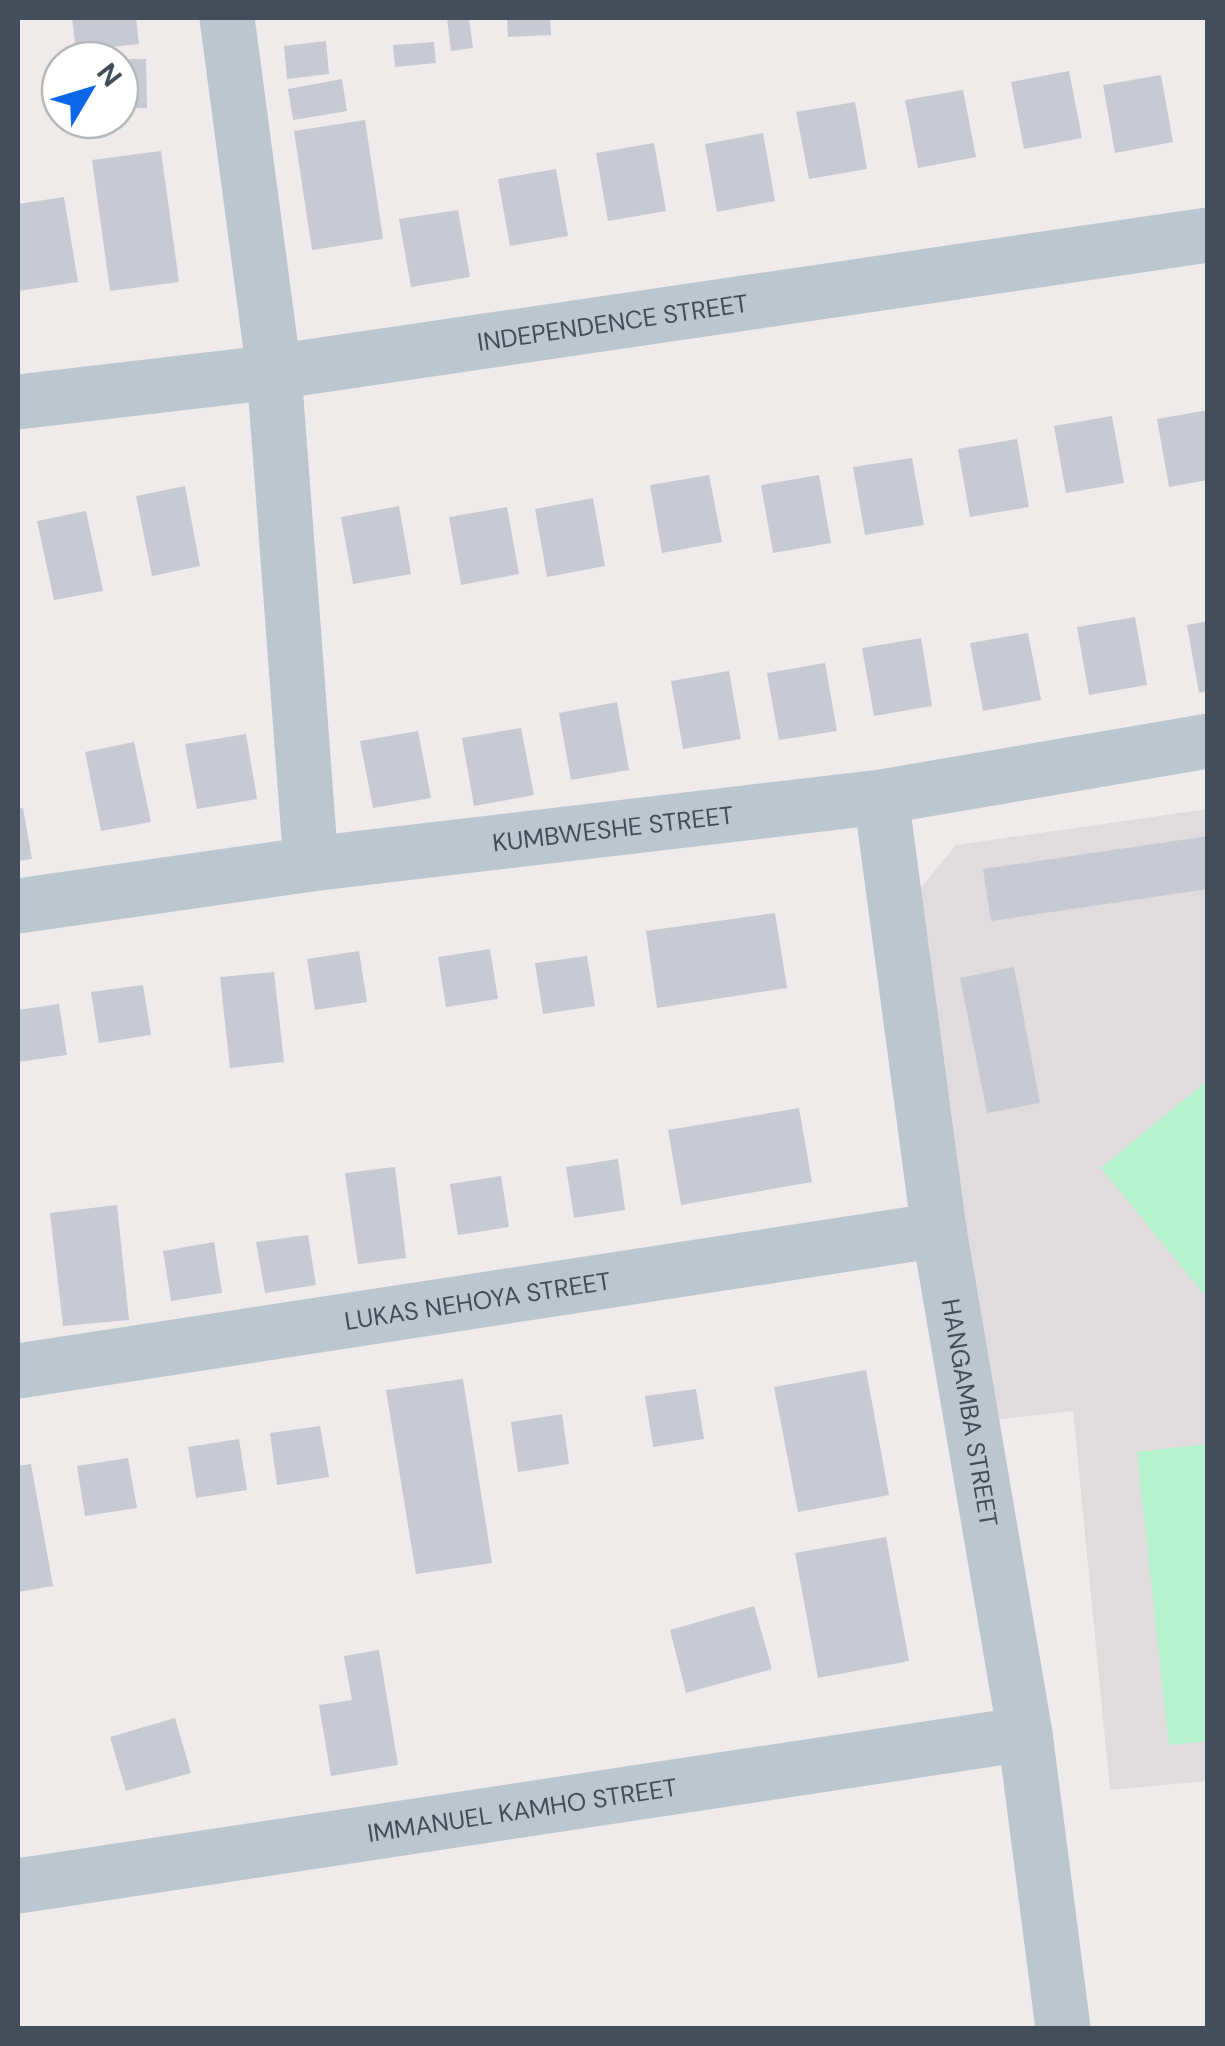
<svg xmlns="http://www.w3.org/2000/svg" width="1225" height="2046" viewBox="0 0 1225 2046" font-family="'DM Sans',sans-serif">
	<style>
		.education { fill: #e0dcdd }
		.green { fill: #b4f1cd }
		.building { fill: #c7cad2 }
		.lines { fill: none; stroke-linecap: round; stroke-linejoin: round }
		.minor { stroke: #bbc6cf; stroke-width: 55 }
		.labels { text-anchor: middle; dominant-baseline: central; stroke-width: 9; stroke-linejoin: round; paint-order: stroke }
		.street-label { font-size: 25px; fill: #434e5a; stroke: #fff }
	</style>
	<rect width="100%" height="100%" fill="#efebeb"/>
	<path class="education" d="M 1207,809 L 1207,1781 L 1110,1790 L 1073,1411 L 994,1420 L 913,897 L 956,845 Z"/>
	<path class="green" d="M 1207,1081 L 1207,1298 L 1101,1168 Z
		M 1207,1444 L 1207,1741 L 1169,1745 L 1137,1452 Z"/>
	<path class="building" d="M 72,18 L 136,18 L 139,44 L 76,51 Z
		M 447,18 L 469,18 L 473,48 L 451,51 Z
		M 507,18 L 550,18 L 551,35 L 508,37 Z
		M 326,41 L 329,74 L 287,79 L 284,46 Z
		M 434,42 L 436,63 L 395,67 L 393,45 Z
		M 120,59 L 146,59 L 147,108 L 120,108 Z
		M 1069,71 L 1082,138 L 1024,149 L 1011,82 Z
		M 1161,75 L 1173,142 L 1115,153 L 1103,85 Z
		M 342,79 L 347,111 L 293,120 L 288,89 Z
		M 963,90 L 976,157 L 918,168 L 905,100 Z
		M 855,102 L 867,169 L 809,179 L 796,112 Z
		M 365,120 L 383,239 L 312,250 L 294,131 Z
		M 763,133 L 775,201 L 717,212 L 705,144 Z
		M 654,143 L 666,211 L 608,221 L 596,153 Z
		M 161,151 L 179,282 L 110,291 L 92,160 Z
		M 556,169 L 568,236 L 510,246 L 498,179 Z
		M 64,197 L 78,282 L 18,291 L 18,204 Z
		M 458,210 L 470,277 L 411,287 L 399,219 Z
		M 1208,410 L 1208,480 L 1169,487 L 1157,419 Z
		M 1112,416 L 1124,483 L 1066,493 L 1054,426 Z
		M 1017,439 L 1029,507 L 970,517 L 958,449 Z
		M 912,458 L 924,525 L 865,535 L 853,467 Z
		M 709,475 L 722,542 L 662,553 L 650,485 Z
		M 819,475 L 831,543 L 773,553 L 761,485 Z
		M 185,486 L 200,566 L 152,576 L 136,496 Z
		M 593,498 L 605,566 L 547,577 L 535,509 Z
		M 399,506 L 411,574 L 353,584 L 341,517 Z
		M 507,507 L 519,574 L 461,585 L 449,517 Z
		M 86,511 L 103,591 L 54,600 L 37,521 Z
		M 1135,617 L 1147,685 L 1089,695 L 1077,627 Z
		M 1208,621 L 1208,691 L 1199,693 L 1187,625 Z
		M 1028,633 L 1041,700 L 983,711 L 970,643 Z
		M 921,638 L 932,706 L 874,716 L 862,648 Z
		M 825,663 L 837,731 L 779,740 L 767,673 Z
		M 729,671 L 741,739 L 683,749 L 671,681 Z
		M 617,702 L 629,770 L 571,780 L 559,713 Z
		M 521,728 L 534,795 L 474,806 L 462,738 Z
		M 418,731 L 431,798 L 373,808 L 360,741 Z
		M 246,734 L 257,799 L 197,809 L 185,744 Z
		M 134,742 L 151,822 L 101,831 L 85,752 Z
		M 23,808 L 32,859 L 18,861 L 18,809 Z
		M 1208,836 L 1208,889 L 991,921 L 983,869 Z
		M 775,913 L 787,988 L 657,1008 L 646,931 Z
		M 490,949 L 498,999 L 446,1007 L 438,957 Z
		M 359,951 L 367,1002 L 315,1010 L 307,959 Z
		M 587,956 L 595,1006 L 543,1014 L 535,963 Z
		M 1014,967 L 1040,1103 L 987,1113 L 960,978 Z
		M 274,972 L 284,1062 L 230,1068 L 220,977 Z
		M 143,985 L 151,1035 L 99,1043 L 91,992 Z
		M 59,1004 L 67,1055 L 18,1062 L 18,1010 Z
		M 799,1108 L 812,1182 L 681,1205 L 668,1130 Z
		M 618,1159 L 625,1210 L 574,1218 L 566,1167 Z
		M 395,1167 L 406,1258 L 358,1264 L 345,1173 Z
		M 501,1176 L 509,1227 L 458,1235 L 450,1184 Z
		M 117,1205 L 129,1320 L 63,1326 L 50,1213 Z
		M 308,1235 L 316,1285 L 265,1293 L 256,1242 Z
		M 214,1242 L 222,1293 L 171,1301 L 163,1251 Z
		M 866,1370 L 889,1495 L 798,1512 L 774,1387 Z
		M 463,1379 L 492,1563 L 416,1574 L 386,1390 Z
		M 696,1389 L 704,1439 L 653,1447 L 645,1396 Z
		M 562,1414 L 569,1464 L 518,1472 L 511,1422 Z
		M 320,1426 L 329,1477 L 277,1485 L 270,1433 Z
		M 239,1439 L 247,1490 L 196,1498 L 188,1447 Z
		M 128,1458 L 137,1508 L 85,1516 L 77,1466 Z
		M 31,1464 L 53,1586 L 18,1592 L 18,1466 Z
		M 886,1537 L 909,1661 L 818,1678 L 795,1553 Z
		M 754,1606 L 772,1669 L 686,1693 L 670,1630 Z
		M 379,1650 L 398,1765 L 331,1776 L 319,1705 L 352,1700 L 344,1656 Z
		M 175,1718 L 191,1773 L 126,1791 L 110,1737 Z"/>
	<g class="lines">
		<g class="minor">
			<path d="M 227,18 L 274,372 L 311,864"/>
			<path id="s1" d="M 18,402 L 274,372 L 1208,235"/>
			<path id="s2" d="M 881,797 L 939,1230 L 1025,1734 L 1063,2028"/>
			<path id="s3" d="M 18,906 L 311,864 L 881,797 L 1208,741"/>
			<path id="s4" d="M 18,1371 L 939,1230"/>
			<path id="s5" d="M 18,1886 L 1025,1734"/>
		</g>
	</g>
	<g class="labels">
		<g class="street-label">
			<text stroke="none"><textPath href="#s1" startOffset="600">INDEPENDENCE STREET</textPath></text>
			<text stroke="none"><textPath href="#s3" startOffset="600">KUMBWESHE STREET</textPath></text>
			<text stroke="none"><textPath href="#s4" startOffset="465">LUKAS NEHOYA STREET</textPath></text>
			<text stroke="none"><textPath href="#s2" startOffset="622">HANGAMBA STREET</textPath></text>
			<text stroke="none"><textPath href="#s5" startOffset="510">IMMANUEL KAMHO STREET</textPath></text>
		</g>
	</g>
	<rect width="1225" height="2046" fill="none" stroke="#434e5a" stroke-width="40"/>
	<g transform="translate(90 90) rotate(52)"><circle r="48" fill="#ffffff" stroke="#b4b8bd" stroke-width="2.5"/>
	<path d="M0-8L18 38L0 25L-18 38Z" fill="#0c67e8"/>
	<text y="-15" font-size="28" font-weight="bold" text-anchor="middle" fill="#434e5a">N</text>
	</g>
</svg>
